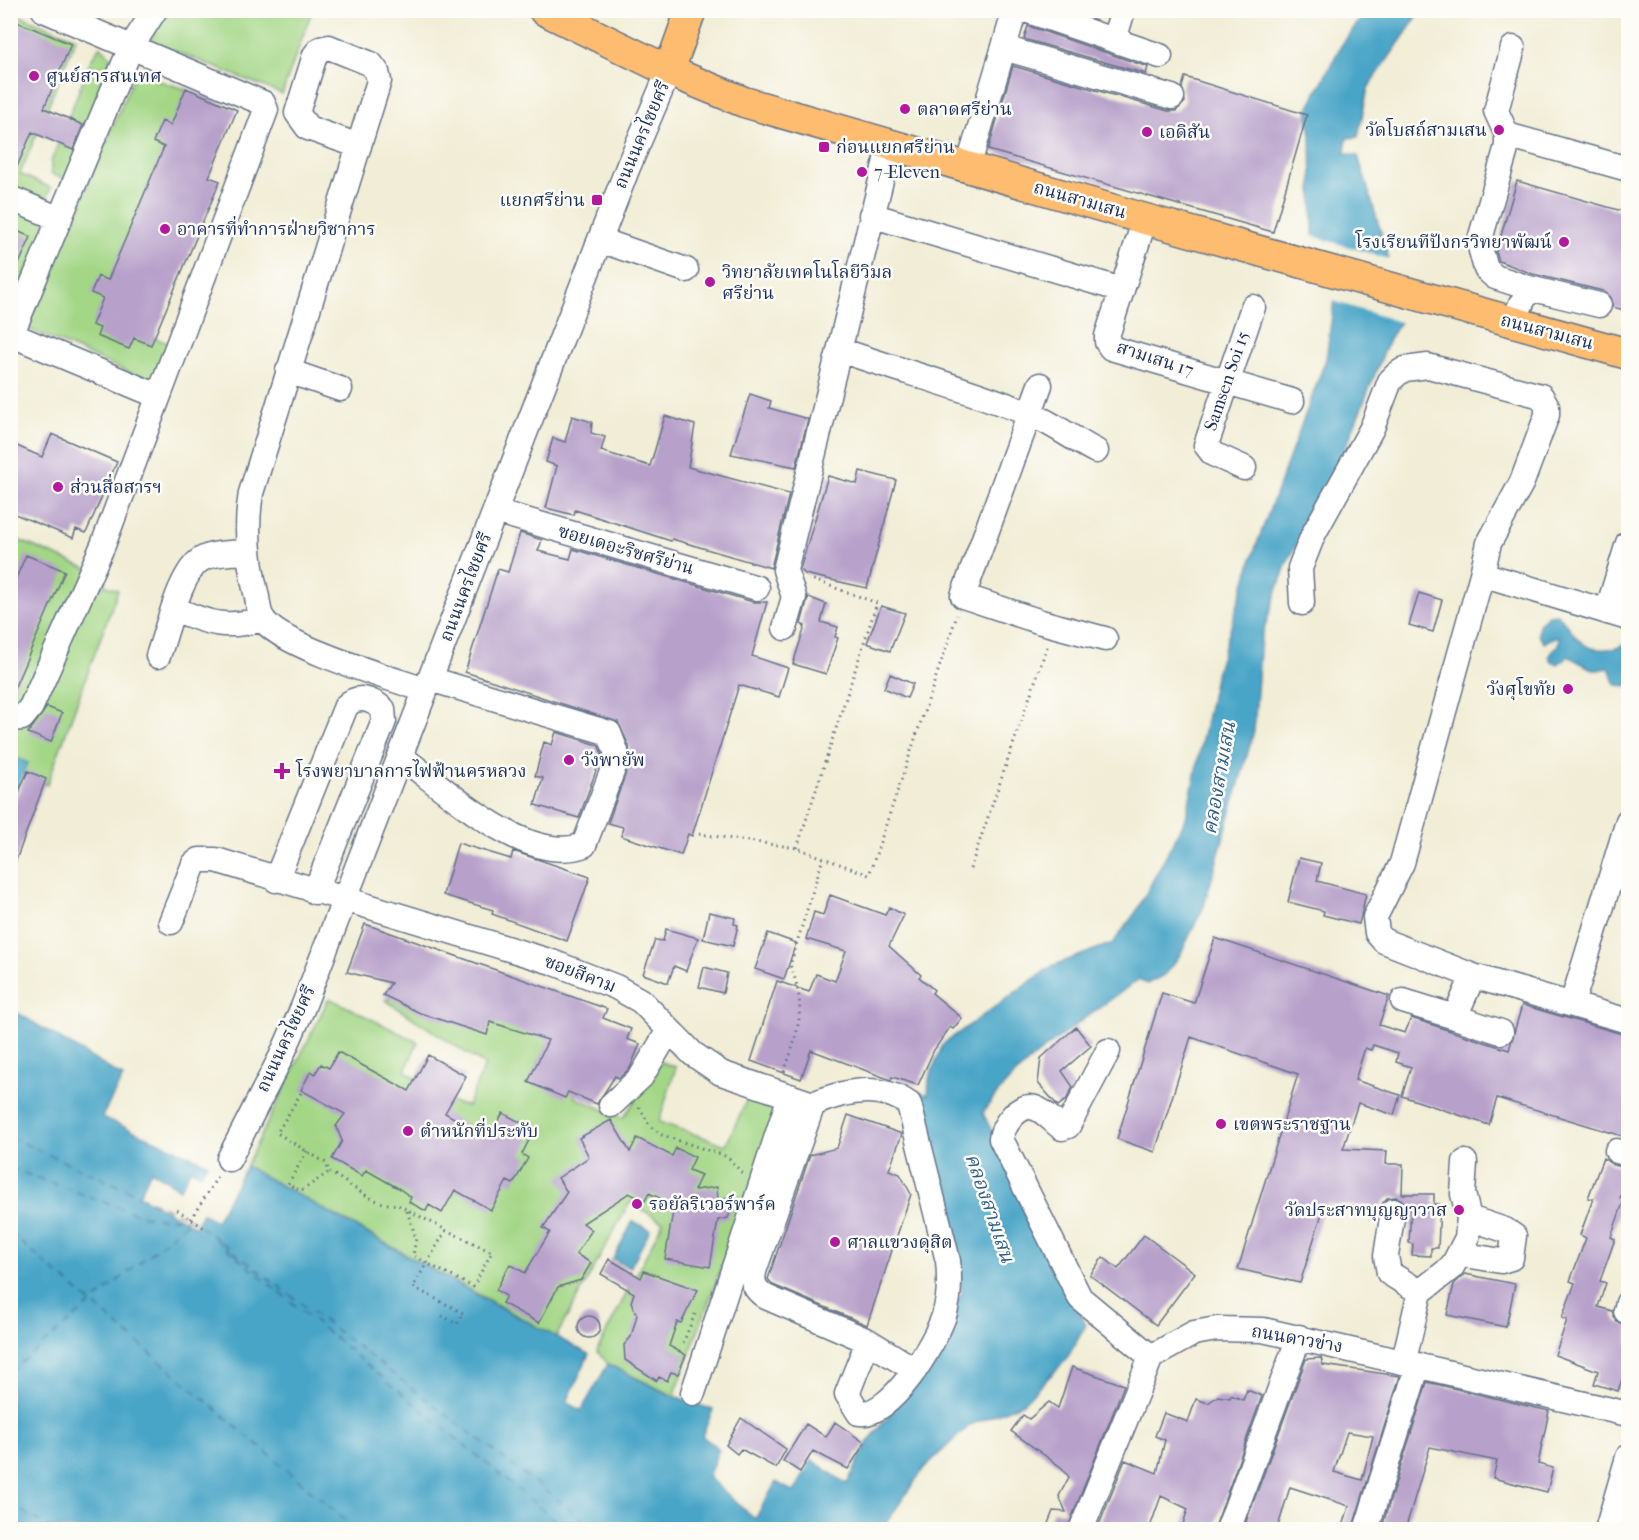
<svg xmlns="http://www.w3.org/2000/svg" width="1639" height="1540" viewBox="0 0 1639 1540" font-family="'IM FELL French Canon','Noto Serif Thai',serif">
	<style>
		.green { fill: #a3d685; stroke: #5f8272; stroke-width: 1.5 }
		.water { fill: #49a5c7; stroke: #326a92; stroke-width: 1.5 }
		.pier { fill: #f1edd6 }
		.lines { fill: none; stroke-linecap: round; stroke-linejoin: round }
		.ferry { stroke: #2d5e88; stroke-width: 1.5; stroke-dasharray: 8 6; stroke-linecap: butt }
		.building { fill: #b7a0ca; fill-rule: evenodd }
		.minor-casing { stroke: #667288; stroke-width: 27 }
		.major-casing { stroke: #667288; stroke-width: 33 }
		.path { stroke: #667288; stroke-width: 3; stroke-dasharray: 1.5 4.5; stroke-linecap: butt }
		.minor { stroke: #fff; stroke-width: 24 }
		.major { stroke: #fdbc6f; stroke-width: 30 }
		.poi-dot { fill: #b5179e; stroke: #fdfcf7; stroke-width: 2 }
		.labels { text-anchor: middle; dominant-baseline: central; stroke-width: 5; stroke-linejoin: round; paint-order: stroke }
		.poi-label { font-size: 18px; fill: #1b2f5e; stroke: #fdfcf7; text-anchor: start }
		.street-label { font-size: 18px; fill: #1b2f5e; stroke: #fdfcf7 }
		.water-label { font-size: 20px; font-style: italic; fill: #2d5e88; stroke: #fdfcf7 }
	</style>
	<rect width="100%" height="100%" fill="#fdfcf7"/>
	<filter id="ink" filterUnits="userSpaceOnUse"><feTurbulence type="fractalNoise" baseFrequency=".0167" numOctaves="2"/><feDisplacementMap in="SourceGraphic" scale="12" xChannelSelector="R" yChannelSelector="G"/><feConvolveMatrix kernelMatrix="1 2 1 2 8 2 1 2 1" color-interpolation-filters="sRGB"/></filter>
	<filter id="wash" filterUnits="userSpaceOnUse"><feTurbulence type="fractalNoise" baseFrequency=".008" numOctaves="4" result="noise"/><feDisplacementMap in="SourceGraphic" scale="24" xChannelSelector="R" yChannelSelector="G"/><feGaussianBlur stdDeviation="1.35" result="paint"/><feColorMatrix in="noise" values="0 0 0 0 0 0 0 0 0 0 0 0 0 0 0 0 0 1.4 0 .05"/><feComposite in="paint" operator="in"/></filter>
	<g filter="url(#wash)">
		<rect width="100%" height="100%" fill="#f1edd6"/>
		<path class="green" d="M 166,11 L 312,11 L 282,94 L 150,41 Z
			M 10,12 L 76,38 L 20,174 L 51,188 L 44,204 L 11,191 Z
			M 100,46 L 112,58 L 72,174 L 64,179 L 51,174 L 51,162 L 91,60 Z
			M 135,74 L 186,89 L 104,319 L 170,344 L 153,383 L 27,328 Z
			M 10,202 L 44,219 L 46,232 L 16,294 L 11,292 Z
			M 11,537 L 107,577 L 104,585 L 118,590 L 47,785 L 11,769 Z
			M 409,990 L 599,1040 L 574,1097 L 623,1118 L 661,1062 L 676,1067 L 659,1122 L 726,1145 L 749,1095 L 781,1107 L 674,1396 L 608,1364 L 597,1351 L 663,1222 L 630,1202 L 556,1337 L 246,1166 L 329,998 L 418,1042 L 405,1071 L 452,1102 L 467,1106 L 485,1065 L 385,1000 Z"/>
		<path class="water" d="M 1366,11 L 1421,11 L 1368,88 L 1358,137 L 1347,138 L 1345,153 L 1358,156 L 1389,259 L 1403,317 L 1390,337 L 1345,449 L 1286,565 L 1261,638 L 1254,731 L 1204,906 L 1180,955 L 1166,974 L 1147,984 L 1139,979 C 1089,1017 1017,1060 983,1113 L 1086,1325 L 1066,1360 L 1023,1403 L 970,1425 L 924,1468 L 882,1529 L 11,1529 L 10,1008 L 123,1077 L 102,1117 L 207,1163 L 201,1174 L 191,1169 L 180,1189 L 151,1170 L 139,1196 L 196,1227 L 202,1213 L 216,1221 L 246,1166 L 488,1301 L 589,1354 L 567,1402 L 581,1411 L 608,1364 L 666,1393 L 713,1410 L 702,1436 L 719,1449 L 708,1477 L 755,1519 L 776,1482 L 794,1492 L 812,1460 L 847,1484 L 868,1442 L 916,1381 L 962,1292 L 932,1178 L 919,1092 L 928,1095 L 929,1079 L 943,1044 L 1052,966 L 1113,943 L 1136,912 L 1186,818 L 1215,677 L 1255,549 L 1326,359 L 1334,301 L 1313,236 L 1311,136 L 1307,110 L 1341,46 Z
			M 1557,614 C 1575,629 1577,652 1606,649 C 1614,649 1622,647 1628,642 L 1628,686 L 1616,685 L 1609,668 L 1597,670 L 1590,668 L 1568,656 L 1558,664 L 1552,662 L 1549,656 L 1558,645 L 1559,638 L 1552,638 L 1544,643 L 1538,635 L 1539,625 L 1548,615 Z
			M 11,755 L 28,763 L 11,802 Z
			M 633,1221 L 650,1230 L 630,1268 L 613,1259 Z"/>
		<path class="pier" d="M 1310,235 L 1392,260 L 1405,316 L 1403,323 L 1330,300 Z"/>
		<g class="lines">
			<path class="ferry" d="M 10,1137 L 191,1219 L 597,1530
				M 10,1168 L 146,1217 L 190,1219
				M 10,1233 L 357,1530
				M 215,1239 L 567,1530
				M 10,1372 L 190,1220
				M 10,1504 L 54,1530"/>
		</g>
		<g id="blocks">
			<path class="building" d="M 15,21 L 71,44 L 44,108 L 83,125 L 73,150 L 32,132 L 10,183 L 10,32 Z
				M 1028,26 L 1148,67 L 1146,74 L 1024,39 Z
				M 1013,66 L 1168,111 L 1176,111 L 1185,102 L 1182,87 L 1185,77 L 1307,115 L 1273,232 L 988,150 Z
				M 186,88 L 237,110 L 209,177 L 220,181 L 151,345 L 134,338 L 129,349 L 97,336 L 100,328 L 92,325 L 103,298 L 91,293 L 98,276 L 108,280 L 164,147 L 153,142 L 162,121 L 171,125 Z
				M 1517,181 L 1629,213 L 1629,294 L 1624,310 L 1613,307 L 1609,295 L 1603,291 L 1533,274 L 1499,261 L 1496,252 Z
				M 10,228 L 31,237 L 10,284 Z
				M 750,394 L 771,401 L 769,408 L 808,419 L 796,467 L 731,454 Z
				M 572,416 L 592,422 L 591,433 L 605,437 L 601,451 L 650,466 L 665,416 L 695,425 L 688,467 L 789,494 L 771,568 L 672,539 L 671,541 L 575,510 L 574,515 L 546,508 L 557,466 L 546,462 L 553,438 L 565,442 Z
				M 52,434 L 117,462 L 86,533 L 76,529 L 73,538 L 10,512 L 10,443 L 42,457 Z
				M 860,471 L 896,480 L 867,588 L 805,574 L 800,569 L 828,476 L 857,484 Z
				M 520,533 L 542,540 L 538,551 L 570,559 L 573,549 L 753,602 L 767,602 L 752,656 L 788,668 L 779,697 L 739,685 L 692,836 L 688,834 L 681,855 L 621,836 L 623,827 L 608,823 L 630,761 L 629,746 L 618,722 L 465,672 L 498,569 L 508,572 Z
				M 26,555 L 65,571 L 10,698 L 10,592 Z
				M 1419,593 L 1442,600 L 1433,632 L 1409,625 Z
				M 808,597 L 826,604 L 821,622 L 838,627 L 835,637 L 838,638 L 826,674 L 793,664 L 805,626 L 801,624 Z
				M 881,606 L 905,613 L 890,651 L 867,643 Z
				M 890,674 L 913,684 L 907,698 L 884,688 Z
				M 47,707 L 62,713 L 51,742 L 28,733 Z
				M 556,732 L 598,745 L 602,754 L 579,818 L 535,805 L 543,778 L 535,776 L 544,742 L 552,745 Z
				M 28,771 L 46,779 L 12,871 L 10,811 Z
				M 458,843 L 511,859 L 513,851 L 590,877 L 567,941 L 492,914 L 493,910 L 443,895 Z
				M 1299,858 L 1321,863 L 1317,881 L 1366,894 L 1359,924 L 1323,915 L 1324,911 L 1288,902 Z
				M 830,895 L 885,915 L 889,907 L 904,915 L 889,946 L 921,975 L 919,977 L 934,990 L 932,993 L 962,1018 L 953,1029 L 950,1027 L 934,1050 L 918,1085 L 892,1077 L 891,1080 L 811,1050 L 801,1079 L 751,1061 L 777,981 L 809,992 L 816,974 L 835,981 L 846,951 L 806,939 L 814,912 L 823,915 Z
				M 709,912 L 735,918 L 734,924 L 738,925 L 733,946 L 703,939 Z
				M 365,924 L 607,1009 L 603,1018 L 631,1029 L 627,1039 L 640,1044 L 630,1068 L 619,1078 L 615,1076 L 597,1104 L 568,1092 L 565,1098 L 528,1082 L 548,1040 L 490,1022 L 487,1035 L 420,1013 L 383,995 L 391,983 L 347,972 Z
				M 666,929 L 698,938 L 686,971 L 674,966 L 668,983 L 643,974 L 655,940 L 663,941 Z
				M 768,933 L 796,943 L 784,979 L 755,969 Z
				M 1215,938 L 1389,996 L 1379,1025 L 1405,1033 L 1411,1018 L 1509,1050 L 1522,1005 L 1629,1036 L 1629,1138 L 1497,1098 L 1489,1125 L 1402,1096 L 1411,1067 L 1396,1062 L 1398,1053 L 1373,1045 L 1371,1050 L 1365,1048 L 1355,1080 L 1400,1095 L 1394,1115 L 1358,1103 L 1343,1149 L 1387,1151 L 1386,1164 L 1403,1164 L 1402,1194 L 1434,1194 L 1434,1204 L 1440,1204 L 1438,1248 L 1431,1248 L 1431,1256 L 1412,1255 L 1413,1244 L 1409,1243 L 1411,1208 L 1407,1208 L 1402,1200 L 1396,1197 L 1387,1198 L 1380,1207 L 1325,1204 L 1300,1283 L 1238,1269 L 1298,1074 L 1191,1037 L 1155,1152 L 1117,1139 L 1162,993 L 1194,1003 Z
				M 704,967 L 727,973 L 723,993 L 699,987 Z
				M 1076,1027 L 1091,1046 L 1062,1071 L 1073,1087 L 1066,1100 L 1058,1106 L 1038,1083 L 1041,1058 Z
				M 338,1052 L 409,1091 L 428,1055 L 466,1076 L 445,1113 L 480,1133 L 483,1129 L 491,1134 L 503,1113 L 529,1127 L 524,1137 L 529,1140 L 522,1154 L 528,1158 L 513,1184 L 507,1181 L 491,1210 L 455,1190 L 442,1213 L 429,1205 L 426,1211 L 409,1202 L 411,1197 L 398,1188 L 366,1170 L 362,1176 L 332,1159 L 342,1141 L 336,1126 L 345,1114 L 301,1090 L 311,1071 L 315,1074 L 321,1064 L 329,1068 Z
				M 848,1115 L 902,1134 L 889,1170 L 900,1174 L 911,1194 L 867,1325 L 773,1285 L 768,1279 L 810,1155 L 837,1148 Z
				M 611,1120 L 630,1152 L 637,1138 L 672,1156 L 676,1148 L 695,1157 L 689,1170 L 701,1175 L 694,1190 L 717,1187 L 718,1200 L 736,1197 L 728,1218 L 718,1220 L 710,1267 L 665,1259 L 674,1205 L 649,1193 L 645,1201 L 629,1193 L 583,1223 L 592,1230 L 576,1254 L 591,1263 L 581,1280 L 558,1287 L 539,1323 L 502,1303 L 506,1296 L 496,1290 L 510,1264 L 525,1273 L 550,1232 L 543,1228 L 567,1192 L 558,1178 L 589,1157 L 579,1138 Z
				M 1603,1158 L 1613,1165 L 1629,1168 L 1620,1198 L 1624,1200 L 1611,1237 L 1615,1239 L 1600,1281 L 1606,1283 L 1598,1307 L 1612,1311 L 1617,1322 L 1629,1325 L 1629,1358 L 1618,1391 L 1594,1384 L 1598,1371 L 1555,1355 L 1567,1320 L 1562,1318 L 1575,1283 L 1570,1281 L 1586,1238 L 1580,1235 L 1593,1199 L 1588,1198 Z
				M 1144,1235 L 1195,1273 L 1156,1325 L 1090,1275 L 1103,1257 L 1118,1269 Z
				M 609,1259 L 641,1278 L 644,1271 L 698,1290 L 681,1323 L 677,1322 L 669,1346 L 686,1355 L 678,1374 L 671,1372 L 667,1381 L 659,1377 L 657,1381 L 625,1360 L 624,1345 L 631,1337 L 637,1315 L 631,1302 L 634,1293 L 601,1274 Z
				M 1465,1274 L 1515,1284 L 1506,1327 L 1447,1315 L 1454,1284 Z
				M578 1327a11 11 0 1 1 22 0a11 11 0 1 1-22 0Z
				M 1321,1358 L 1323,1365 L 1400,1376 L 1352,1530 L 1342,1530 L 1349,1506 L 1290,1487 L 1277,1530 L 1243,1530 L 1306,1359 ZM 1347,1432 L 1373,1436 L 1362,1480 L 1334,1472 Z
				M 1072,1367 L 1124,1385 L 1067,1530 L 1057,1530 L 1047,1526 L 1053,1511 L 1066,1512 L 1059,1496 L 1069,1477 L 1062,1468 L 1011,1431 L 1023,1415 L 1029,1419 L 1049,1402 L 1058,1408 Z
				M 1427,1382 L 1549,1411 L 1538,1464 L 1553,1468 L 1547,1492 L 1493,1478 L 1497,1461 L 1430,1447 L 1405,1530 L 1381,1530 Z
				M 1247,1390 L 1262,1396 L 1214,1530 L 1181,1530 L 1188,1509 L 1161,1496 L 1149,1530 L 1097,1530 L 1125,1460 L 1157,1473 L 1165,1440 L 1155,1436 L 1164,1413 L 1188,1422 L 1196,1399 L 1208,1403 L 1218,1396 L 1230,1398 L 1231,1395 L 1243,1400 Z
				M 741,1418 L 786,1449 L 776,1468 L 741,1449 L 737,1454 L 726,1445 Z
				M 835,1422 L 865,1443 L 848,1469 L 813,1451 L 800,1472 L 783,1461 L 806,1424 L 826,1437 Z"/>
		</g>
	</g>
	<g filter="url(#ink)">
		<use href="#blocks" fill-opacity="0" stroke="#667288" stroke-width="1.5"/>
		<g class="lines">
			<defs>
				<path id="minor" d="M 1025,10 L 1160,56
					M 1114,40 L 1123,10
					M 1004,48 L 1172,97
					M 1507,135 L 1628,169
					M 359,146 L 308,128 L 297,113 L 315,55 L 320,49 L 329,47 L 371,64 L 377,72 L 379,81 L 251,493 C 245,529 248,562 257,597 C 258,604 259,614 263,619 C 279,646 393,679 425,690
					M 968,167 L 1015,10
					M 10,198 L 60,219
					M 871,215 L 1122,290
					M 1145,219 L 1107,336 L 1107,342 L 1111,348 L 1292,401
					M 600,240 L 686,270
					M 1529,288 L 1599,305
					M 1512,323 L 1529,288 L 1495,277 L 1486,269 L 1479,243 L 1507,146 L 1507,135 L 1496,111 L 1513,48
					M 12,335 L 158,396
					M 10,338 L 131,47 L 155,10
					M 840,350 C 903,372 970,389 1032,415 C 1056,425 1074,440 1096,451
					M 288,371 L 340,389
					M 1040,385 L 963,596 L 1041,622 L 1105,639
					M 1244,468 L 1213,454 L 1206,445 L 1253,307
					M 495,511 L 757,588
					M 1302,603 L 1300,568 L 1313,535 L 1372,428 L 1390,381 L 1397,374 L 1405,369 L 1428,366 L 1541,396 L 1547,406 L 1547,415 L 1522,482 L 1489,543 L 1482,574 L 1628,618
					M 175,609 C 209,624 226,629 263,619
					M 1607,612 L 1628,543
					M 785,628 L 794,597 L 785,570 L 890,144
					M 158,656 C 167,632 180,571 202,559 C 215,552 234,553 248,552
					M 10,719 L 22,718 L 31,707 L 103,545 L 266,110 L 263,103 L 44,10
					M 400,756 C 445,788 526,867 584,845 L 616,761 L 616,751 L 609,733 L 430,679
					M 276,880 L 346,706 C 358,694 371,699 383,709 L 384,721 L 315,892
					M 171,922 L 194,864 L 199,860 L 216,860 L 552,962 L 616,987 L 641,1001 L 693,1054 L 721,1073 L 813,1104
					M 1473,976 L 1384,941 L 1377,933 L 1375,917 L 1402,863 L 1482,574
					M 1403,1001 L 1455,1017 L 1473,976 L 1628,1021
					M 1572,1004 L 1628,821
					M 1455,1017 L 1501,1032
					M 1108,1051 L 1068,1126 L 1062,1128 C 1053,1122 1045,1111 1035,1108 C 1019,1102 1002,1126 1001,1139 L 1080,1298 L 1151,1357
					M 611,1105 L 641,1077 L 669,1030
					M 1617,1151 L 1628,1154
					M 229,1159 L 281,1057 L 303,1007 L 628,167 L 669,71
					M 1393,1211 L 1386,1256 L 1389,1273 L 1420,1292 L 1452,1267 L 1467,1238 L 1469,1218 L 1463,1194 L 1465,1162
					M 1460,1254 L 1501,1261 L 1511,1258 L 1514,1236 L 1505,1230 L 1469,1218
					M 1626,1311 L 1628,1303
					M 868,1341 L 847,1394 L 859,1413 C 891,1418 934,1344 944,1316 C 950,1297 950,1280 948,1261 L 909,1104 C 880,1083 843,1091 813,1104 L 755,1268 C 751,1282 754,1289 766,1297 L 868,1341 L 915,1370
					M 1404,1360 L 1420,1292
					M 693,1393 L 790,1096
					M 1081,1530 L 1151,1357 L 1194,1333 L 1217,1329 L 1263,1330 L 1628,1414
					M 1228,1530 L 1299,1337
					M 1366,1530 L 1418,1365
					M 1607,1530 L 1628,1457"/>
				<path id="major" d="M 544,10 L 669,71 L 744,102 L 1145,219 L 1628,354
					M 669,71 L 691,10"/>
			</defs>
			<use href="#minor" class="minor-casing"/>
			<use href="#major" class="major-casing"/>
			<path class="path" d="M 699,834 L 797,848 L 869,875 L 957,615
				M 797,848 L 877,603 L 811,579
				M 970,869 L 1048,644
				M 784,1072 C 799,1032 807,1005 790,965 L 823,858
				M 301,1093 L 277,1133 L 326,1163 L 329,1172 C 350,1183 375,1207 396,1204 L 446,1230 L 413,1287 L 463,1313 L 457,1324 L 442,1316
				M 639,1107 L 651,1127 L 662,1135 L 728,1157 L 742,1173
				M 307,1151 L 288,1184 L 301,1191 L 329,1172
				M 177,1210 L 206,1229
				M 407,1211 L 416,1238 L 413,1256 L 473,1287 L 492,1252 L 446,1230
				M 191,1219 L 218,1176
				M 683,1343 L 695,1314"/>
			<use href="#minor" class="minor"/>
			<use href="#major" class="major"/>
		</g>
	</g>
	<g class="poi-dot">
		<circle cx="34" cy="76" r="6"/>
		<circle cx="905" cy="109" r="6"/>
		<circle cx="1499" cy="130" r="6"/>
		<circle cx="1147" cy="132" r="6"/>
		<rect x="818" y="141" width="12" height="12" rx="3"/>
		<circle cx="862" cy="172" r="6"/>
		<rect x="591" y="194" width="12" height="12" rx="3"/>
		<circle cx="165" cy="229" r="6"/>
		<circle cx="1564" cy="242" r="6"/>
		<circle cx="710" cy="282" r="6"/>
		<circle cx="58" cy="487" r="6"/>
		<circle cx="1568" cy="689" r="6"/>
		<circle cx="569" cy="760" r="6"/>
		<path d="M279 762h6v6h6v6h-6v6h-6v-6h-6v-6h6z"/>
		<circle cx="1221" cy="1124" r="6"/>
		<circle cx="408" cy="1131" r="6"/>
		<circle cx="637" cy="1204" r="6"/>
		<circle cx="1459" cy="1210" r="6"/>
		<circle cx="835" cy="1242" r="6"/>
	</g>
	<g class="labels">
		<g class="poi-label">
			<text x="46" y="76">ศูนย์สารสนเทศ</text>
			<text x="917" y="109">ตลาดศรีย่าน</text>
			<text x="1487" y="130" text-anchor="end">วัดโบสถ์สามเสน</text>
			<text x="1159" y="132">เอดิสัน</text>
			<text x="836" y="147">ก่อนแยกศรีย่าน</text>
			<text x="874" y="172">7-Eleven</text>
			<text x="585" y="200" text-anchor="end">แยกศรีย่าน</text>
			<text x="177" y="229">อาคารที่ทำการฝ่ายวิชาการ</text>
			<text x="1552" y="242" text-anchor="end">โรงเรียนทีปังกรวิทยาพัฒน์</text>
			<text x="722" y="272">วิทยาลัยเทคโนโลยีวิมล<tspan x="722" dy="21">ศรีย่าน</tspan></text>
			<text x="70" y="487">ส่วนสื่อสารฯ</text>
			<text x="1556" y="689" text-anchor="end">วังศุโขทัย</text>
			<text x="581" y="760">วังพายัพ</text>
			<text x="296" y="771">โรงพยาบาลการไฟฟ้านครหลวง</text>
			<text x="1233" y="1124">เขตพระราชฐาน</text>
			<text x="420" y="1131">ตำหนักที่ประทับ</text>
			<text x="649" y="1204">รอยัลริเวอร์พาร์ค</text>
			<text x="1447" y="1210" text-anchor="end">วัดประสาทบุญญาวาส</text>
			<text x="847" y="1242">ศาลแขวงดุสิต</text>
		</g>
		<g class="street-label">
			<text transform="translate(642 135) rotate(-67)">ถนนนครไชยศรี</text>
			<text transform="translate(1080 200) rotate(16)">ถนนสามเสน</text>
			<text transform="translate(1547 332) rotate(15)">ถนนสามเสน</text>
			<text transform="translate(1155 359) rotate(18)">สามเสน 17</text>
			<text transform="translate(1227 381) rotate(-71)">Samsen Soi 15</text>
			<text transform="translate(626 550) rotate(16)">ซอยเดอะริชศรีย่าน</text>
			<text transform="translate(466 587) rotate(-69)">ถนนนครไชยศรี</text>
			<text transform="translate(580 974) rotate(21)">ซอยสีคาม</text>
			<text transform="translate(286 1039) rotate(-65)">ถนนนครไชยศรี</text>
			<text transform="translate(1297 1339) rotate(10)">ถนนดาวข่าง</text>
		</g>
		<g class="water-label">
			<text transform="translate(1219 778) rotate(-80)">คลองสามเสน</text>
			<text transform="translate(990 1208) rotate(71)">คลองสามเสน</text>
		</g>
	</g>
	<rect width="1639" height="1540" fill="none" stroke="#fdfcf7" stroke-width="36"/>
</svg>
